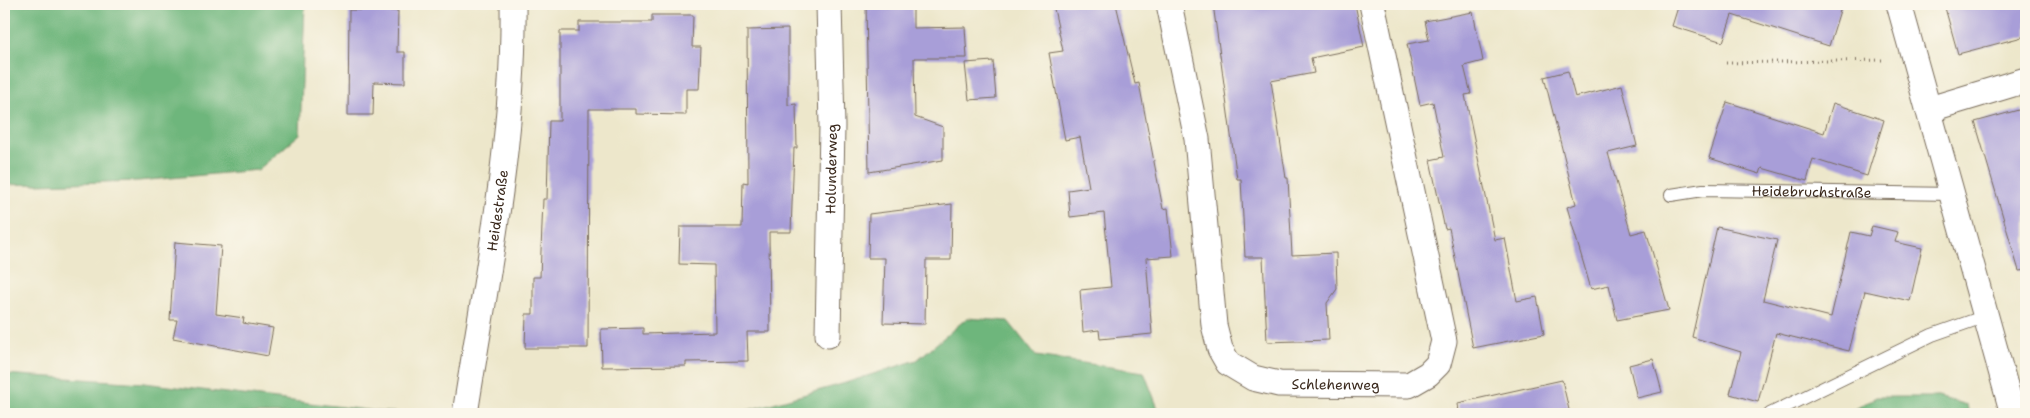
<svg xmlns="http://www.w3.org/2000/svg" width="2030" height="418" viewBox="0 0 2030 418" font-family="'Shantell Sans',sans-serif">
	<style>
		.forest { fill: #6eb67c; stroke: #54704d }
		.building { fill: #a89ed8 }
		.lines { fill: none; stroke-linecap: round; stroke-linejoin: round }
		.lane-casing { stroke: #796c5b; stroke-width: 14 }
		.street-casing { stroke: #796c5b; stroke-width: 27 }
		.path { stroke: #796c5b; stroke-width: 3; stroke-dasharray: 1 4; stroke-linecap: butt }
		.lane { stroke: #fff; stroke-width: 12 }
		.street { stroke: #fff; stroke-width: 25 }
		.labels { text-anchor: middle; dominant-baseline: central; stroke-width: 4; stroke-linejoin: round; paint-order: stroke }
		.street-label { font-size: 14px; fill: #3b2a1e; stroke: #fbf7ec }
	</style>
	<rect width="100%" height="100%" fill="#fbf7ec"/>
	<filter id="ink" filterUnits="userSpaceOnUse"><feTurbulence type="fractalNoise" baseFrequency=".02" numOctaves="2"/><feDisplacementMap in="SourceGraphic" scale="10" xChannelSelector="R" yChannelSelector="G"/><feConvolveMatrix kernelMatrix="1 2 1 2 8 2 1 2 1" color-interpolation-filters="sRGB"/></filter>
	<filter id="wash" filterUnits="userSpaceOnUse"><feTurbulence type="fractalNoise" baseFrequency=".0096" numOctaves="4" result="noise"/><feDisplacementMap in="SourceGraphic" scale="20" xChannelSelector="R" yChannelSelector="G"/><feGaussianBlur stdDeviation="1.12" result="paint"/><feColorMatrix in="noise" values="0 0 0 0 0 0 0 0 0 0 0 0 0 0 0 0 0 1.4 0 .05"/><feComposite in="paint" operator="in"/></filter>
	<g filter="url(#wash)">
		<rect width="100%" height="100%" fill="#ede7cb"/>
		<path class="forest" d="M 4,4 L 305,4 L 300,134 L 258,170 L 138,181 L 4,185 Z
			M 967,318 L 1008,321 L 1036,356 L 1144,372 L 1159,411 L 1158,414 L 734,414 L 842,384 L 917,360 Z
			M 4,374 L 144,383 L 384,412 L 433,414 L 4,414 Z
			M 1876,397 L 1938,397 L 1967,405 L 1969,414 L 1847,414 Z"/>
		<g id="blocks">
			<path class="building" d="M 866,4 L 913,4 L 913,28 L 965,27 L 967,58 L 914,58 L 915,117 L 943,127 L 943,160 L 869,172 Z
				M 1053,4 L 1116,4 L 1135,84 L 1139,83 L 1163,209 L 1168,208 L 1173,256 L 1146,258 L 1152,334 L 1100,339 L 1099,330 L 1083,332 L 1080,290 L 1111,287 L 1104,213 L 1070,217 L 1068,190 L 1089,187 L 1080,137 L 1065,140 L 1049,53 L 1063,51 Z
				M 1213,4 L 1355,4 L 1364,47 L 1311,58 L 1314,73 L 1271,81 L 1286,178 L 1288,178 L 1292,255 L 1336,253 L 1337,289 L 1327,303 L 1329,340 L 1267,342 L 1263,257 L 1245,257 L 1241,179 L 1237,179 Z
				M 1679,4 L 1842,4 L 1829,46 L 1732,15 L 1723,42 L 1672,26 Z
				M 1944,4 L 2026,4 L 2026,36 L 1958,54 Z
				M 349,10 L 398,11 L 397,52 L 405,52 L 405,83 L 374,82 L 373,115 L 348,115 Z
				M 1473,12 L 1483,61 L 1464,66 L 1471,94 L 1465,95 L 1495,240 L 1505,238 L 1517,301 L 1537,297 L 1544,334 L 1473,348 L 1449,228 L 1445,229 L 1430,160 L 1444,157 L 1433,102 L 1420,105 L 1407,44 L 1429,40 L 1425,21 Z
				M 652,15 L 693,15 L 692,47 L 701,47 L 699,89 L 686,89 L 686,115 L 636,114 L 636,109 L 589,109 L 588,348 L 525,348 L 526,314 L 533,314 L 533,277 L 540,277 L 543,199 L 547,199 L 549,121 L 560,121 L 560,31 L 579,31 L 579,22 L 652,22 Z
				M 788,29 L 788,105 L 796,104 L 797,148 L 794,148 L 791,232 L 769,232 L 770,332 L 747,332 L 748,361 L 686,362 L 686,366 L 602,367 L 601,329 L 643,328 L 643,334 L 715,332 L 714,265 L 679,264 L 680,227 L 742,227 L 743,182 L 748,183 L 747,30 Z
				M 993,61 L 996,98 L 969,100 L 965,63 Z
				M 1568,71 L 1575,97 L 1622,85 L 1637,146 L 1608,153 L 1631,234 L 1646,230 L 1669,310 L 1617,320 L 1609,285 L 1591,289 L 1567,207 L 1576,204 L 1544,77 Z
				M 1727,102 L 1824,133 L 1833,103 L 1884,120 L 1867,176 L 1813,159 L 1807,181 L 1762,168 L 1760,174 L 1709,158 Z
				M 2022,109 L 2026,124 L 2026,270 L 2019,271 L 1975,122 Z
				M 952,204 L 951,260 L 926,260 L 925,324 L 883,323 L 885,258 L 868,258 L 869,214 Z
				M 1872,226 L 1898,232 L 1895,242 L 1922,248 L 1910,301 L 1865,291 L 1849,351 L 1776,333 L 1758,402 L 1730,394 L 1741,352 L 1692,337 L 1717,227 L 1777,240 L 1763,300 L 1831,317 L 1851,232 L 1869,236 Z
				M 175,242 L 221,246 L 216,314 L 244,318 L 243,323 L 273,328 L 268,356 L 173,338 L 177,320 L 170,320 Z
				M 1653,359 L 1662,392 L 1637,398 L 1629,365 Z
				M 1562,380 L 1570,414 L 1459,414 L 1458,403 Z"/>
		</g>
	</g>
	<g filter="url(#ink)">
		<use href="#blocks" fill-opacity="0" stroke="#796c5b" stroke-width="1"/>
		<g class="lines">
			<defs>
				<g id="lane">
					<path id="s1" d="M 1671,195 L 1703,190 L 1953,194"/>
					<path d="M 1770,414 L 1932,335 L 1986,316"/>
				</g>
				<g id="street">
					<path id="s2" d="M 1169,4 L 1197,139 L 1214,325 L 1220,349 L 1228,363 L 1253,378 L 1279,384 L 1409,385 L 1428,374 L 1438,364 L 1444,341 L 1372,4"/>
					<path d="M 1899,4 L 2013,414"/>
					<path d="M 1930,109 L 2026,80"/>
					<path id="s3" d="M 828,335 L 832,126 L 829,4"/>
					<path id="s4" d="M 465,414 C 486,278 515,142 513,4"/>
				</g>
			</defs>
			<use href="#lane" class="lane-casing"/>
			<use href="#street" class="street-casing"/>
			<path class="path" d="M 1726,63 L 1883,60"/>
			<use href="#lane" class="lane"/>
			<use href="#street" class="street"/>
		</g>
	</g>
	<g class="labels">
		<g class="street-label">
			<text stroke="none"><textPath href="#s3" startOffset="166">Holunderweg</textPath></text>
			<text stroke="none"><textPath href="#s1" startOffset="141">Heidebruchstraße</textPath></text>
			<text stroke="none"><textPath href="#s4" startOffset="206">Heidestraße</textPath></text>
			<text stroke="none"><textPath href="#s2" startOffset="478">Schlehenweg</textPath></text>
		</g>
	</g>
	<rect width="2030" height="418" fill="none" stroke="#fbf7ec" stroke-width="20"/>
</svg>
